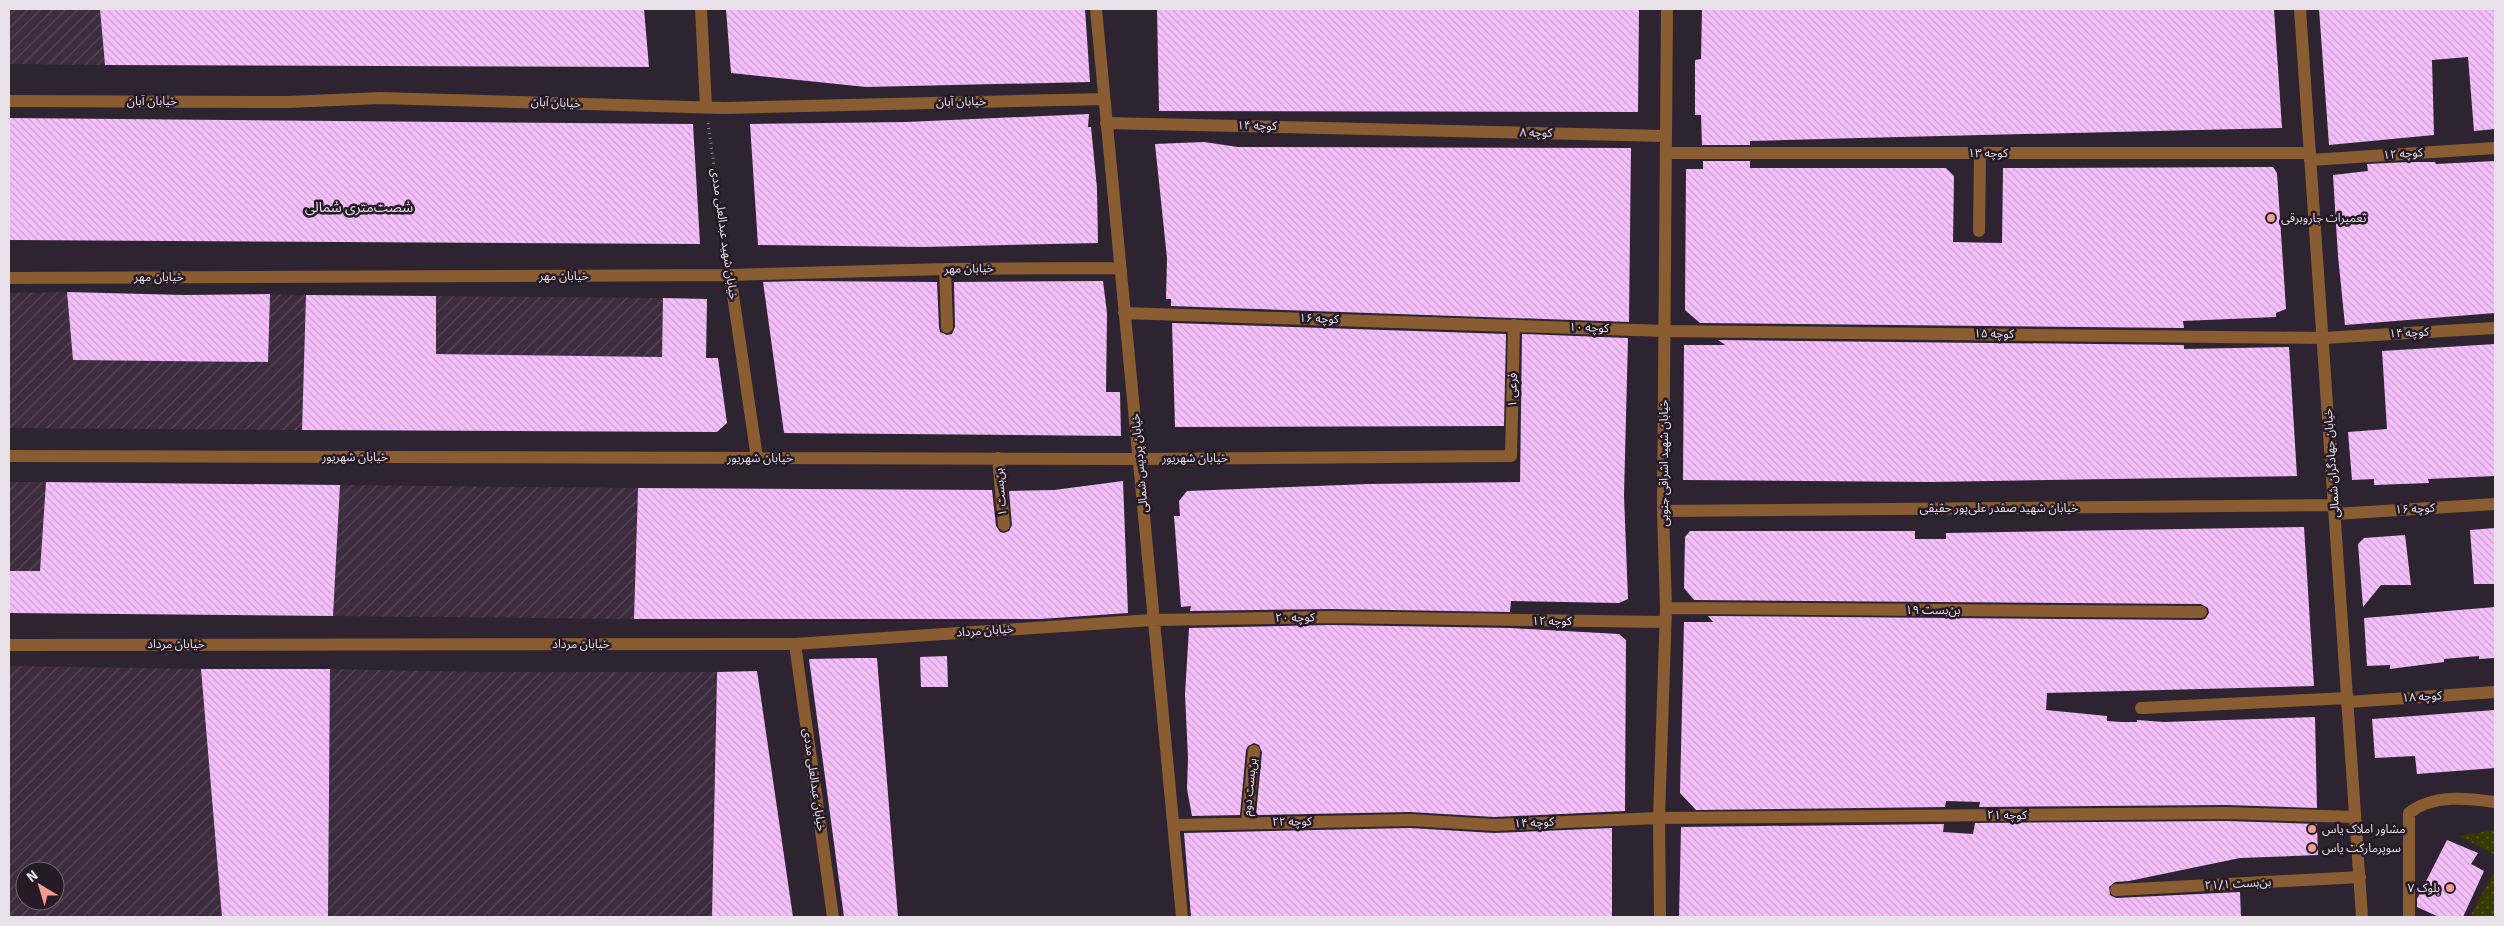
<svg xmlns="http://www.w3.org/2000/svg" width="2504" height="926" viewBox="0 0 2504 926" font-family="Signika,'Noto Sans Arabic',sans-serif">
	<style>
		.industrial { fill: url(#industrial-furrows); fill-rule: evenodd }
		.grass { fill: url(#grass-dots) }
		.building { fill: url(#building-back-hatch) }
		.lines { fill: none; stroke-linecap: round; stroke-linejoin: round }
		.path { stroke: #938a95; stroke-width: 3; stroke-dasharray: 1 4; stroke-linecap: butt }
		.minor { stroke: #895d31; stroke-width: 12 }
		.poi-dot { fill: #f59c91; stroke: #251a26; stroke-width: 2 }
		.labels { text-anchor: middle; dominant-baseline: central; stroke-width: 5; stroke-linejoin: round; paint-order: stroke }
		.street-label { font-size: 12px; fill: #e8e1e9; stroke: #251a26 }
		.poi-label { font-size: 12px; fill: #e8e1e9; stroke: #251a26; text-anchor: start }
		.neighbourhood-label { font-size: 14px; fill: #e8e1e9; stroke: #251a26 }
	</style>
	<defs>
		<pattern id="industrial-furrows" width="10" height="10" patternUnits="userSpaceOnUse" patternTransform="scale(1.25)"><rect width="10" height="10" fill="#3c2c3e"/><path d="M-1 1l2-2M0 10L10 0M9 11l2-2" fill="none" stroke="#584a5a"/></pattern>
		<pattern id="grass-dots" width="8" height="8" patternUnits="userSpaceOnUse" patternTransform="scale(1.25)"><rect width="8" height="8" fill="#363900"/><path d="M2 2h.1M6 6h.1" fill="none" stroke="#535525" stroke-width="1.8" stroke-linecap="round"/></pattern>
		<pattern id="building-back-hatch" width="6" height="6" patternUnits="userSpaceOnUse" patternTransform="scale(1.25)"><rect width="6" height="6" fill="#f5bffc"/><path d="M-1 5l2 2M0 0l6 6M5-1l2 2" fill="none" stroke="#c9a0ce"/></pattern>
	</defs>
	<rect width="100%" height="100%" fill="#2e2330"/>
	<path class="industrial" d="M 9,9 L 100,9 L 105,65 L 9,64 Z
		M 67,292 L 73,360 L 127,359 L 270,294 L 306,295 L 302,430 L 9,428 L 9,293 Z
		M 436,296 L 663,298 L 662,357 L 436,354 Z
		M 9,482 L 46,482 L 40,571 L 9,571 Z
		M 340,485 L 638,488 L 634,619 L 333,616 Z
		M 9,666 L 201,669 L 222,917 L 9,917 ZM 25,871 L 55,871 L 55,901 L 25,901 Z
		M 330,669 L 479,672 L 716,672 L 712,917 L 328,917 Z"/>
	<path class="grass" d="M 2495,830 L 2495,855 L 2459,836 Z
		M 2493,874 L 2495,877 L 2495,917 L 2474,917 L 2471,915 Z"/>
	<path class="building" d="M 100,9 L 644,9 L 649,67 L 105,65 Z
		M 726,9 L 1085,9 L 1090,82 L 866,87 L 731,73 Z
		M 1157,9 L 1639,9 L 1638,112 L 1159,111 Z
		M 1702,9 L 2274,9 L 2282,128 L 1859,138 L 1750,141 L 1750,145 L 1702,145 L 1701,115 L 1695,115 L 1695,60 L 1701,59 Z
		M 2319,9 L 2495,9 L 2495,129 L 2474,131 L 2468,57 L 2432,60 L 2434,135 L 2329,145 Z
		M 1089,114 L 1088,127 L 1091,127 L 1097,188 L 1098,243 L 923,247 L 758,245 L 750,124 L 906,122 Z
		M 9,118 L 693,124 L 700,244 L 9,240 Z
		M 1204,142 L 1238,147 L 1631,148 L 1629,322 L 1171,306 L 1171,299 L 1166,299 L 1167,258 L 1155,144 Z
		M 1703,161 L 1750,161 L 1750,168 L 1946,168 L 1954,176 L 1953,242 L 2002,243 L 2003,168 L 2273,167 L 2277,173 L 2286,309 L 2276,313 L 2276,317 L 2183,321 L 2184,328 L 1700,323 L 1685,310 L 1686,169 L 1703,169 Z
		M 2495,161 L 2495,313 L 2345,325 L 2338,256 L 2333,175 L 2368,171 L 2367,164 L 2409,162 L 2435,162 L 2436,164 Z
		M 800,281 L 937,282 L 939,327 L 940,332 L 947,335 L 952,334 L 955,327 L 954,282 L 1103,281 L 1107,313 L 1106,392 L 1120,392 L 1121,436 L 784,433 L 763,282 Z
		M 67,292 L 184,295 L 270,294 L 268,362 L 73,360 Z
		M 306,295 L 436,296 L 436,354 L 662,357 L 663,298 L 707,299 L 706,358 L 718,358 L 727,423 L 717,432 L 302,430 Z
		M 1172,323 L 1506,334 L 1504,426 L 1175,427 Z
		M 1522,334 L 1628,338 L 1624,495 L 1628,599 L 1619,603 L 1511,601 L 1510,612 L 1331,609 L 1190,611 L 1191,606 L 1181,607 L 1174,516 L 1180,516 L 1179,501 L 1187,491 L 1368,484 L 1520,482 Z
		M 1718,340 L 2184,345 L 2184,349 L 2289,347 L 2297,476 L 1931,482 L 1683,480 L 1684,345 L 1725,345 Z
		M 2495,344 L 2495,476 L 2428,479 L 2429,483 L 2374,485 L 2374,479 L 2352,480 L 2348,432 L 2387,429 L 2382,351 Z
		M 1123,481 L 1128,613 L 1040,619 L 634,619 L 638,488 L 992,490 L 996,526 L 1000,532 L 1004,533 L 1009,531 L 1012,525 L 1009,491 L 1054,490 Z
		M 46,482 L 340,485 L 333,616 L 9,613 L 9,571 L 40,571 Z
		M 2304,527 L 2314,686 L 2047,693 L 2046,710 L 2107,716 L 2107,721 L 2122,722 L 2137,722 L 2137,720 L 2164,722 L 2315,717 L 2317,808 L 2226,805 L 1979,807 L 1980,802 L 1946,801 L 1945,807 L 1696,810 L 1680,793 L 1684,622 L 1713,622 L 1708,616 L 2201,620 L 2205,619 L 2209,613 L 2208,608 L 2201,604 L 1694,600 L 1684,588 L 1685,537 L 1690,531 L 1915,531 L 1915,539 L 1946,539 L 1946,533 Z
		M 2495,528 L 2495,584 L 2474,584 L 2470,530 Z
		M 2405,535 L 2411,585 L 2381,585 L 2363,607 L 2358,544 L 2364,538 Z
		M 2495,607 L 2495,658 L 2479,659 L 2479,656 L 2444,659 L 2444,662 L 2390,669 L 2390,665 L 2367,666 L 2364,618 Z
		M 1331,625 L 1510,628 L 1619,634 L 1626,640 L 1625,811 L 1494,817 L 1410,812 L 1256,815 L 1262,752 L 1259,745 L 1254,743 L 1248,746 L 1246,750 L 1240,815 L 1192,816 L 1187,789 L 1188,758 L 1185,694 L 1189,628 Z
		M 947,656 L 948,687 L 921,687 L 920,657 Z
		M 858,658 L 877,658 L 898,917 L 844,917 L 809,659 Z
		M 201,669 L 330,669 L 328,917 L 222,917 Z
		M 757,671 L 793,917 L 712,917 L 717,672 Z
		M 2495,710 L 2495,768 L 2417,774 L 2415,756 L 2375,758 L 2372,719 Z
		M 2226,821 L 2317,824 L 2318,855 L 2240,858 L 2129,881 L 2115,882 L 2109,887 L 2110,895 L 2116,898 L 2240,892 L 2241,917 L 1679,917 L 1681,827 L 1944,824 L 1943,832 L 1973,834 L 1975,823 Z
		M 1410,828 L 1494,833 L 1612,828 L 1612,917 L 1191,917 L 1184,833 Z
		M 2447,840 L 2478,853 L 2471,864 L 2484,871 L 2463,917 L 2439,917 L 2417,907 L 2417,899 Z"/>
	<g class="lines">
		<path class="path" d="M 708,123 L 727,260"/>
		<path class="minor" d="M 701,9 L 706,107
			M 1096,9 L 1182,917
			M 2300,9 L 2362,917
			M 9,101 L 288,102 L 380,98 L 724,108 L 1104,99
			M 1106,123 L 1666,136
			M 1666,153 L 2310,153
			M 2310,160 L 2495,148
			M 1979,231 L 1980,153
			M 945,269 L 947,327
			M 730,275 L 757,458
			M 9,278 L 730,275 L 945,269 L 1120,268
			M 1124,313 L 1665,331 L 2323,338 L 2495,328
			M 9,456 L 1140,459 L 1511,456 L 1514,325
			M 998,458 L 1004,525
			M 1663,511 L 2335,505
			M 2335,514 L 2495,504
			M 1666,608 L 2201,612
			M 795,644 L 833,917
			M 9,645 L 795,644 L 1152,620 L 1331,617 L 1665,622
			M 2348,702 L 2495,692
			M 2141,708 L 2348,698
			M 1247,823 L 1254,751
			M 1174,825 L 1410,820 L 1494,825 L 1659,818 L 2226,813 L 2354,817
			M 2116,890 L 2360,877
			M 1660,917 L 1659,818 L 1666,608 L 1663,511 L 1667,9
			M 2409,917 L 2409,813 C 2433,794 2467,798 2495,802"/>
	</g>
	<g class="poi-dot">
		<circle cx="2271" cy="218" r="5"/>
		<circle cx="2312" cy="829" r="5"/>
		<circle cx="2312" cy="848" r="5"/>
		<circle cx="2450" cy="888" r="5"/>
	</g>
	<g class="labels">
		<g class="street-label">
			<text x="152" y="101">خیابان آبان</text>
			<text transform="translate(961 102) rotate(-1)">خیابان آبان</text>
			<text transform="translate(556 103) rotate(2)">خیابان آبان</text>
			<text transform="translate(1257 126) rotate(1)">کوچه ۱۴</text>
			<text transform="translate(1536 133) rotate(1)">کوچه ۸</text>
			<text x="1988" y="153">کوچه ۱۳</text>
			<text transform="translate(2403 154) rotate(-4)">کوچه ۱۲</text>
			<text transform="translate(724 234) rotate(82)">خیابان شهید عبدالعلی مددی</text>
			<text transform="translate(969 269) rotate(-1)">خیابان مهر</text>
			<text x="564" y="276">خیابان مهر</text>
			<text x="159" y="277">خیابان مهر</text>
			<text transform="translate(1319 319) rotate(2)">کوچه ۱۶</text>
			<text transform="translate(1589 328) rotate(2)">کوچه ۱۰</text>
			<text transform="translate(2409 333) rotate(-3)">کوچه ۱۴</text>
			<text transform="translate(1994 334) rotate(1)">کوچه ۱۵</text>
			<text transform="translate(1513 390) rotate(-89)">فرعی ۱</text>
			<text x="355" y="457">خیابان شهریور</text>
			<text x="760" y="458">خیابان شهریور</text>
			<text x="1195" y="458">خیابان شهریور</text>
			<text transform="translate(1140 463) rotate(-95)">خیابان پردیس شمالی</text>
			<text transform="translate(1664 463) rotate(-90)">خیابان شهید اشراقی جنوبی</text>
			<text transform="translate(2332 463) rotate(-94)">خیابان جهادگران شمالی</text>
			<text transform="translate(1001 492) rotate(-95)">بن‌بست ۱</text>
			<text x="1999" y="508">خیابان شهید صفدر علی‌پور حقیقی</text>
			<text transform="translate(2415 509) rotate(-3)">کوچه ۱۶</text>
			<text x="1933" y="610">بن‌بست ۱۹</text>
			<text transform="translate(1295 618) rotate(-1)">کوچه ۲۰</text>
			<text x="1552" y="621">کوچه ۱۲</text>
			<text transform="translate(985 631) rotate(-4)">خیابان مرداد</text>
			<text x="176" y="644">خیابان مرداد</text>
			<text x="581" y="644">خیابان مرداد</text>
			<text transform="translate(2422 697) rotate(-4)">کوچه ۱۸</text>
			<text transform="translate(814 780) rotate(82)">خیابان عبدالعلی مددی</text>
			<text transform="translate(1250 787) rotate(-84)">بن‌بست دوم</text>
			<text x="2007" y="815">کوچه ۲۱</text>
			<text transform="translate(1292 822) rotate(-1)">کوچه ۲۲</text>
			<text transform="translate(1534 823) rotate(-3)">کوچه ۱۴</text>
			<text transform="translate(2238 884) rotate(-3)">بن‌بست ۲۱/۱</text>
		</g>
		<g class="poi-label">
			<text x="2281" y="218">تعمیرات جاروبرقی</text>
			<text x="2322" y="829">مشاور املاک یاس</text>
			<text x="2322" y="848">سوپرمارکت یاس</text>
			<text x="2440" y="888" text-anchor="end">بلوک ۷</text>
		</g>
		<g class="neighbourhood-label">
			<text x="359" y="207">شصت‌متری شمالی</text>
		</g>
	</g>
	<rect width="2504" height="926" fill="none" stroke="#e8e1e9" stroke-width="20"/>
	<g transform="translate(40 886) rotate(322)"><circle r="24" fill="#251a26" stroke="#736a74"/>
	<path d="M0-4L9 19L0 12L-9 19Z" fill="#f59c91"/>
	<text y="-8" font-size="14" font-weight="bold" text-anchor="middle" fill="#e8e1e9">N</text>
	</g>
</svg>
